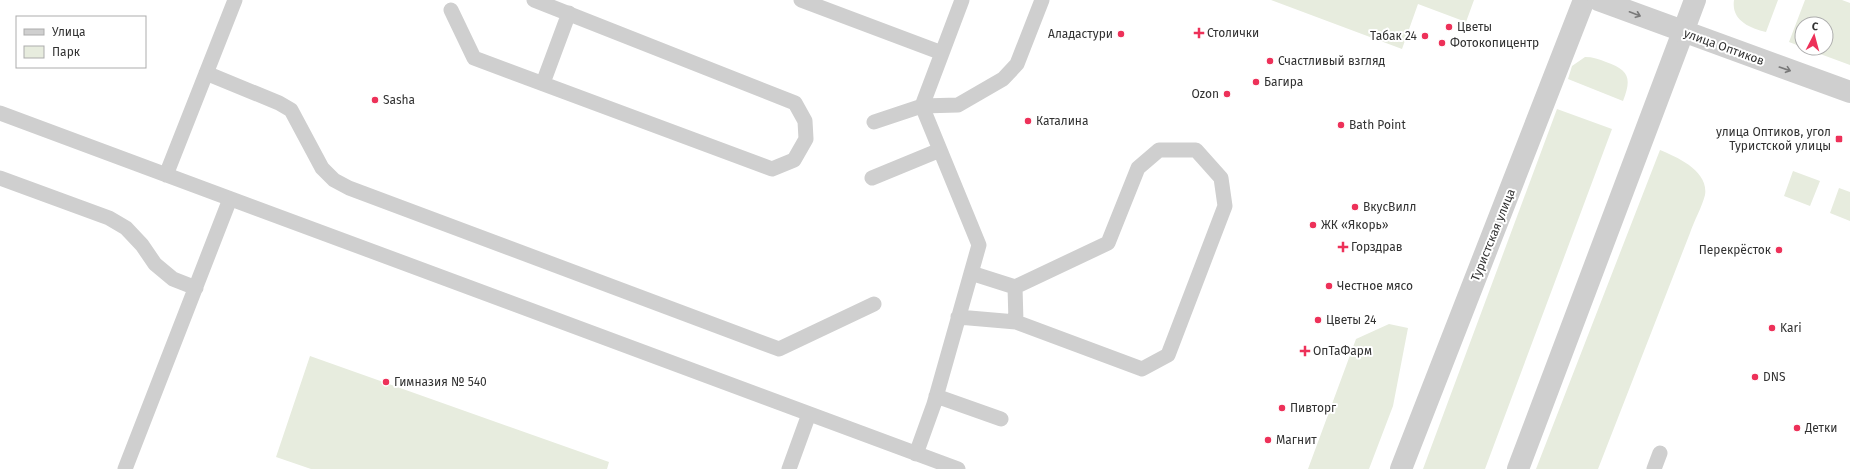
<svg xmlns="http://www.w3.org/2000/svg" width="1850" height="469" viewBox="0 0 1850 469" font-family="'Fira Sans',sans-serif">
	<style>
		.green { fill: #e7ecde }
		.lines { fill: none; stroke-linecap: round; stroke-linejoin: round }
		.service { stroke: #cfcfcf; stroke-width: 15 }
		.minor { stroke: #cfcfcf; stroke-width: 22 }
		.tertiary { stroke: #cfcfcf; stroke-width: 22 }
		.oneway { stroke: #797979 }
		.poi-dot { fill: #ed3159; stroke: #fff; stroke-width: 1.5 }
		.labels { text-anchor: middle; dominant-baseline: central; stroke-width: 4; stroke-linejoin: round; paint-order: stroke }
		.poi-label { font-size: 12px; fill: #323232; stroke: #fff; text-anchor: start }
		.street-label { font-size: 12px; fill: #323232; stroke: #fff }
	</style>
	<rect width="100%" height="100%" fill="#fff"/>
	<path class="green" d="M 1271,0 L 1474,0 L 1466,22 L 1418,4 L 1402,49 Z
		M 1734,0 L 1778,0 L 1766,32 C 1749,28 1731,20 1734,0 Z
		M 1805,0 L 1842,0 L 1850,3 L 1850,65 L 1804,48 L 1826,48 L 1826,24 L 1802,24 L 1802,47 L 1789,42 Z
		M 1585,57 C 1593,57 1599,59 1606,62 C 1629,70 1632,78 1623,101 L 1568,79 L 1572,66 Z
		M 1557,109 L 1612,129 L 1485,469 L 1423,469 Z
		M 1660,150 C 1677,157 1709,171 1705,195 C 1702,207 1694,221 1690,233 L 1598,469 L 1536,469 Z
		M 1793,171 L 1820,181 L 1810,206 L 1784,196 Z
		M 1839,188 L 1850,192 L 1850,221 L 1830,213 Z
		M 1389,324 L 1408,328 L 1393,406 L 1369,469 L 1308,469 L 1356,339 Z
		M 310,356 L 609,462 L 607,469 L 311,469 L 276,457 Z"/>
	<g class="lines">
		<path class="service" d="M 801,0 L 942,53
			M 451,10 L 474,58 L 772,169 L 794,160 L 806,139 L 805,121 L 795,103 L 534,0
			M 206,73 L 279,103 L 291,110 L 322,168 L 334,180 L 349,188 L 779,349 L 874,304
			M 543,83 L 569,13
			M 0,113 L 958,469
			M 874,122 L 922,106 L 958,105 L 1003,79 L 1017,64 L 1042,0
			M 166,175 L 235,0
			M 0,178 L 109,218 L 126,228 L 142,245 L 155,264 L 173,279 L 196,288
			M 872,178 L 940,150
			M 971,273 L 1015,287 L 1108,243 L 1138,168 L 1159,150 L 1196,150 L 1221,178 L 1225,206 L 1168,355 L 1142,369 L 1016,322
			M 958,317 L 1016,322 L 1015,287
			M 936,396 L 1001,419
			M 916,454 L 934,404 L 979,245 L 922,106 L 962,0
			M 125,469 L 230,199
			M 789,469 L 809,414
			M 1654,469 L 1660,453"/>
		<path class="minor" d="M 1401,469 L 1584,0
			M 1518,469 L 1683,32"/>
		<path class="tertiary" d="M 1598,0 L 1850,92
			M 1683,32 L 1695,0"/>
	</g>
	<defs><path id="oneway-shaft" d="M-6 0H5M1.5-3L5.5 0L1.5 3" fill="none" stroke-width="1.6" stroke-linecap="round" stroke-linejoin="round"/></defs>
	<g class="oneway">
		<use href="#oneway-shaft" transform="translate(1635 14) rotate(21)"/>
		<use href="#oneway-shaft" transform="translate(1785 69) rotate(19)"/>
	</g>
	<g class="poi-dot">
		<circle cx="1449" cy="27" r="4"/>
		<path d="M1197 27h4v4h4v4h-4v4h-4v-4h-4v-4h4z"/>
		<circle cx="1121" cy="34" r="4"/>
		<circle cx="1425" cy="36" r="4"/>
		<circle cx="1442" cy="43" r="4"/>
		<circle cx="1270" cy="61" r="4"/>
		<circle cx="1256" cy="82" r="4"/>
		<circle cx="1227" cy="94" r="4"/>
		<circle cx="375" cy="100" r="4"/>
		<circle cx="1028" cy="121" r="4"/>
		<circle cx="1341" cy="125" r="4"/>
		<rect x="1835" y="135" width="8" height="8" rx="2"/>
		<circle cx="1355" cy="207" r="4"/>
		<circle cx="1313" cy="225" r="4"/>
		<path d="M1341 241h4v4h4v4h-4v4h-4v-4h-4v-4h4z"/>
		<circle cx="1779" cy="250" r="4"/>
		<circle cx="1329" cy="286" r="4"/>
		<circle cx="1318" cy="320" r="4"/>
		<circle cx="1772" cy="328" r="4"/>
		<path d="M1303 345h4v4h4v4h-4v4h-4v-4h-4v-4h4z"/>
		<circle cx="1755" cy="377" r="4"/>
		<circle cx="386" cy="382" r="4"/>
		<circle cx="1282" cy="408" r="4"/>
		<circle cx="1797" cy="428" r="4"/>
		<circle cx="1268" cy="440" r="4"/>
	</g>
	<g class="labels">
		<g class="poi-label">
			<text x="1457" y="27">Цветы</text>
			<text x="1207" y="33">Столички</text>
			<text x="1113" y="34" text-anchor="end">Аладастури</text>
			<text x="1417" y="36" text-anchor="end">Табак 24</text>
			<text x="1450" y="43">Фотокопицентр</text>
			<text x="1278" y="61">Счастливый взгляд</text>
			<text x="1264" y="82">Багира</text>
			<text x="1219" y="94" text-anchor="end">Ozon</text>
			<text x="383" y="100">Sasha</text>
			<text x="1036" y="121">Каталина</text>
			<text x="1349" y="125">Bath Point</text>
			<text x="1831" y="132" text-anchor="end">улица Оптиков, угол<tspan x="1831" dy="14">Туристской улицы</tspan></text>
			<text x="1363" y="207">ВкусВилл</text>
			<text x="1321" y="225">ЖК «Якорь»</text>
			<text x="1351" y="247">Горздрав</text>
			<text x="1771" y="250" text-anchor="end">Перекрёсток</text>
			<text x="1337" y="286">Честное мясо</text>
			<text x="1326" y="320">Цветы 24</text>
			<text x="1780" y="328">Kari</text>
			<text x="1313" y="351">ОпТаФарм</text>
			<text x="1763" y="377">DNS</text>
			<text x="394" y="382">Гимназия № 540</text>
			<text x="1290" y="408">Пивторг</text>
			<text x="1805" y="428">Детки</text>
			<text x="1276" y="440">Магнит</text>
		</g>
		<g class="street-label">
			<text transform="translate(1724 47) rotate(20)">улица Оптиков</text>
			<text transform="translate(1493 235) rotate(-68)">Туристская улица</text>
		</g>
	</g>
	<rect x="16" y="16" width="130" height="52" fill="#ffffff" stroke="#adadad"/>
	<rect x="24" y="29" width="20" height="6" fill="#cfcfcf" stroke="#adadad"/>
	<text x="52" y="36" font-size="12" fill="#323232">Улица</text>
	<rect x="24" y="46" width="20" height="12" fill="#e7ecde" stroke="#adadad"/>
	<text x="52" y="56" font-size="12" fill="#323232">Парк</text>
	<g transform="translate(1814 36) rotate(6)"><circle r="19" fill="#ffffff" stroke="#adadad"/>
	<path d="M0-3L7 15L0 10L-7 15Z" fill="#ed3159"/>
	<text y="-6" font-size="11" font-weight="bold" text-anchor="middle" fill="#323232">С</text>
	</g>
</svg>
